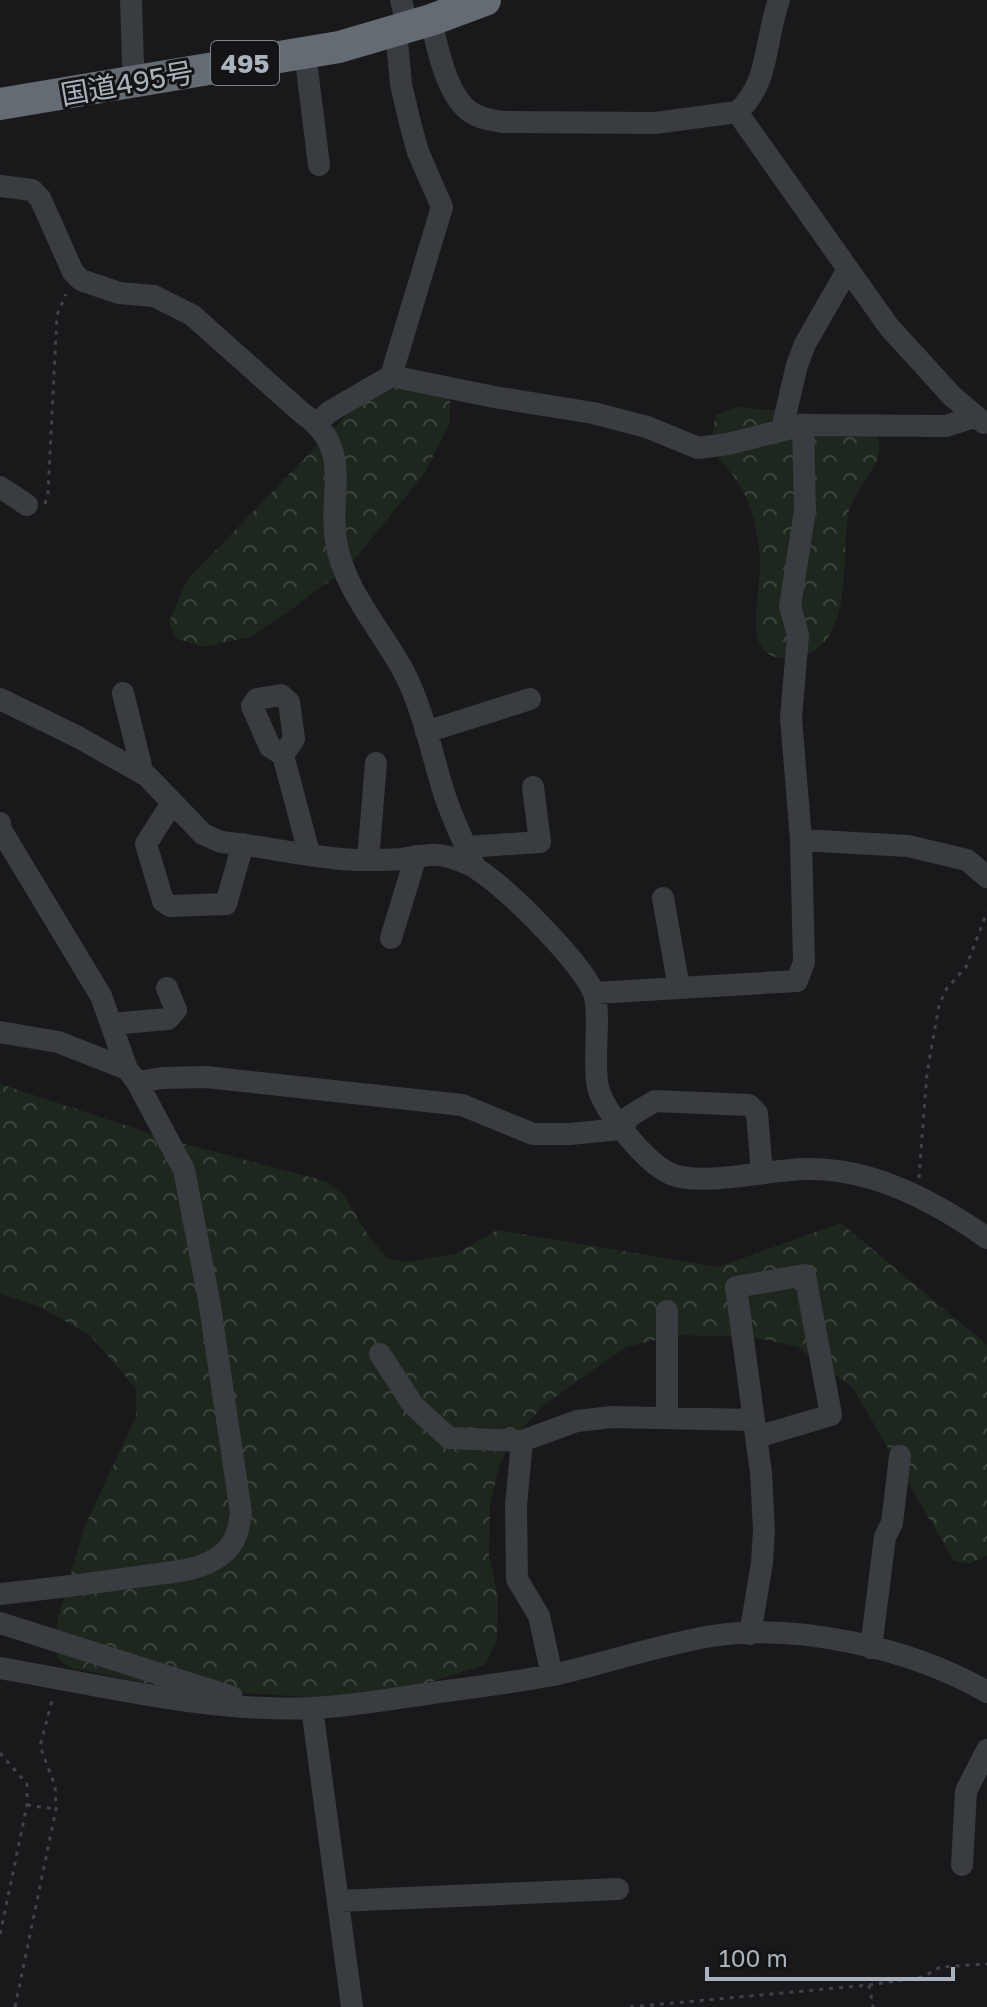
<svg xmlns="http://www.w3.org/2000/svg" width="987" height="2007" viewBox="0 0 987 2007" font-family="'Golos Text','Noto Sans JP',sans-serif">
	<style>
		.forest { fill: url(#forest-crowns) }
		.lines { fill: none; stroke-linecap: round; stroke-linejoin: round }
		.path { stroke: #3f4348; stroke-width: 3; stroke-dasharray: 4 6; stroke-linecap: butt }
		.minor { stroke: #393c41; stroke-width: 22 }
		.highway { stroke: #656b72; stroke-width: 32 }
		.labels { text-anchor: middle; dominant-baseline: central; stroke-width: 6; stroke-linejoin: round; paint-order: stroke }
		.shield { fill: #141416; stroke: #7d838a; stroke-width: 2 }
		.shield-label { font-size: 26px; font-weight: bold; fill: #aab3bc }
		.street-label { font-size: 28px; fill: #aab3bc; stroke: #141416 }
	</style>
	<defs>
		<pattern id="forest-crowns" width="20" height="18" patternUnits="userSpaceOnUse" patternTransform="scale(2)"><rect width="20" height="18" fill="#1e271e"/><path d="M2 6a3 3 0 1 1 6 0M12 15a3 3 0 1 1 6 0" fill="none" stroke="#3c443d"/></pattern>
	</defs>
	<rect width="100%" height="100%" fill="#19191b"/>
	<path class="forest" d="M 406,382 L 450,397 L 450,422 L 424,474 L 349,566 L 284,615 L 250,637 L 203,647 L 175,638 L 169,622 L 187,580 L 366,395 Z
		M 738,407 L 863,419 C 905,454 854,481 848,515 C 840,563 857,659 784,658 C 771,658 762,652 758,639 C 752,622 762,575 760,554 C 757,529 752,505 739,484 C 719,452 706,460 716,415 Z
		M 0,1084 L 167,1139 L 325,1181 L 343,1194 L 370,1238 L 388,1259 L 406,1262 L 456,1254 L 497,1230 L 718,1267 L 841,1223 L 987,1345 L 987,1556 L 969,1564 L 954,1561 L 853,1388 L 798,1347 L 754,1337 L 676,1335 L 626,1347 L 544,1405 L 510,1442 L 500,1463 L 490,1504 L 489,1556 L 498,1597 L 497,1641 L 484,1665 L 371,1701 L 169,1688 L 72,1668 L 57,1659 L 57,1621 L 84,1528 L 136,1417 L 136,1389 L 90,1335 L 38,1306 L 0,1294 Z"/>
	<g class="lines">
		<path class="path" d="M 45,504 L 48,493 L 57,315 L 66,294
			M 919,1178 L 927,1073 L 939,1005 L 947,988 L 966,967 L 987,912
			M 0,1753 L 27,1784 L 27,1805 L 0,1935
			M 27,1805 L 55,1809
			M 869,1985 L 923,1977 L 940,1967 L 987,1964
			M 15,2007 L 56,1809 L 55,1786 L 40,1746 L 53,1697
			M 630,2007 L 869,1985 L 873,2007"/>
		<path class="minor" d="M 131,0 L 133,64
			M 401,0 L 404,12
			M 431,20 C 437,47 447,98 472,113 C 481,119 492,120 502,122 L 655,123 L 737,112 C 770,84 765,37 779,0
			M 305,53 L 319,165
			M 737,112 L 889,327 L 952,396 L 984,423
			M 0,186 L 32,190 L 40,198 L 73,272 L 81,280 L 119,293 L 154,296 L 192,315 L 302,413 C 354,448 328,490 336,541 C 343,590 385,634 406,676 C 424,713 432,755 444,793 C 452,818 464,843 475,867
			M 391,376 L 442,207 L 418,152 L 410,123 L 401,84 L 396,31
			M 317,423 L 329,412 L 391,376 L 494,397 L 593,413 L 647,427 L 698,448 L 728,444 L 803,425 L 946,426 L 974,417
			M 782,429 L 797,365 L 805,344 L 848,269
			M 0,487 L 27,505
			M 123,693 L 143,774
			M 0,699 L 78,737 L 147,776 L 203,834 L 221,842 C 266,846 314,859 359,860 C 372,860 388,860 401,859 C 418,857 432,852 449,857 C 458,860 469,863 477,869 C 508,889 577,958 593,991 C 602,1008 592,1065 598,1087 C 604,1112 647,1164 671,1174 C 699,1186 760,1172 791,1170 C 863,1163 930,1198 987,1238
			M 426,732 L 530,699
			M 283,755 L 294,739 L 289,702 L 281,695 L 257,699 L 252,706 L 270,747 L 283,755 L 309,853
			M 172,803 L 146,844 L 163,901 L 170,906 L 226,904 L 243,844
			M 0,823 L 1,830 L 101,996 L 127,1069 L 137,1082 L 184,1170 L 209,1300 L 241,1512 C 239,1529 236,1544 221,1555 C 200,1572 168,1572 143,1576 C 95,1583 48,1589 0,1594
			M 801,840 L 908,846 L 967,860 L 987,877
			M 466,847 L 540,842 L 533,787
			M 368,860 L 376,763
			M 663,898 L 679,988
			M 391,938 L 416,856
			M 595,993 L 797,981 L 804,962 L 801,840 L 791,718 L 798,635 L 790,606 L 805,511 L 803,425
			M 111,1024 L 168,1019 L 176,1010 L 167,988
			M 0,1032 L 58,1042 L 127,1069
			M 137,1082 L 163,1078 L 206,1077 L 462,1105 L 533,1134 L 570,1134 L 621,1129 L 630,1116 L 655,1101 L 749,1105 L 757,1113 L 762,1173
			M 667,1311 L 667,1417
			M 380,1354 L 413,1405 L 449,1438 L 522,1441 L 577,1421 L 612,1417 L 753,1420
			M 522,1441 L 516,1505 L 517,1579 L 539,1616 L 552,1675
			M 0,1623 L 232,1697
			M 750,1634 L 762,1563 L 764,1529 L 761,1473 L 736,1287 L 805,1275 L 831,1415 L 757,1437
			M 871,1648 L 885,1537 L 892,1523 L 900,1456
			M 0,1668 C 101,1685 210,1713 312,1708 C 355,1706 397,1698 439,1692 C 477,1687 515,1682 553,1675 C 606,1663 658,1645 712,1636 C 797,1622 913,1649 987,1692
			M 312,1708 L 352,2007
			M 962,1865 L 966,1791 L 987,1750
			M 338,1901 L 618,1889"/>
		<path class="highway" d="M 0,104 L 339,47 L 431,20 L 485,0"/>
	</g>
	<g class="labels">
		<rect class="shield" x="211" y="41" width="68" height="44" rx="6"/>
		<g class="shield-label">
			<text x="245" y="63">495</text>
		</g>
		<g class="street-label">
			<text transform="translate(127 83) rotate(-10)">国道495号</text>
		</g>
	</g>
	<path d="M707 1967v12h246v-12" fill="none" stroke="#aab3bc" stroke-width="4"/>
	<text x="719" y="1967" font-size="24" fill="#aab3bc" stroke="#141416" stroke-width="6" paint-order="stroke">100 m</text>
</svg>
